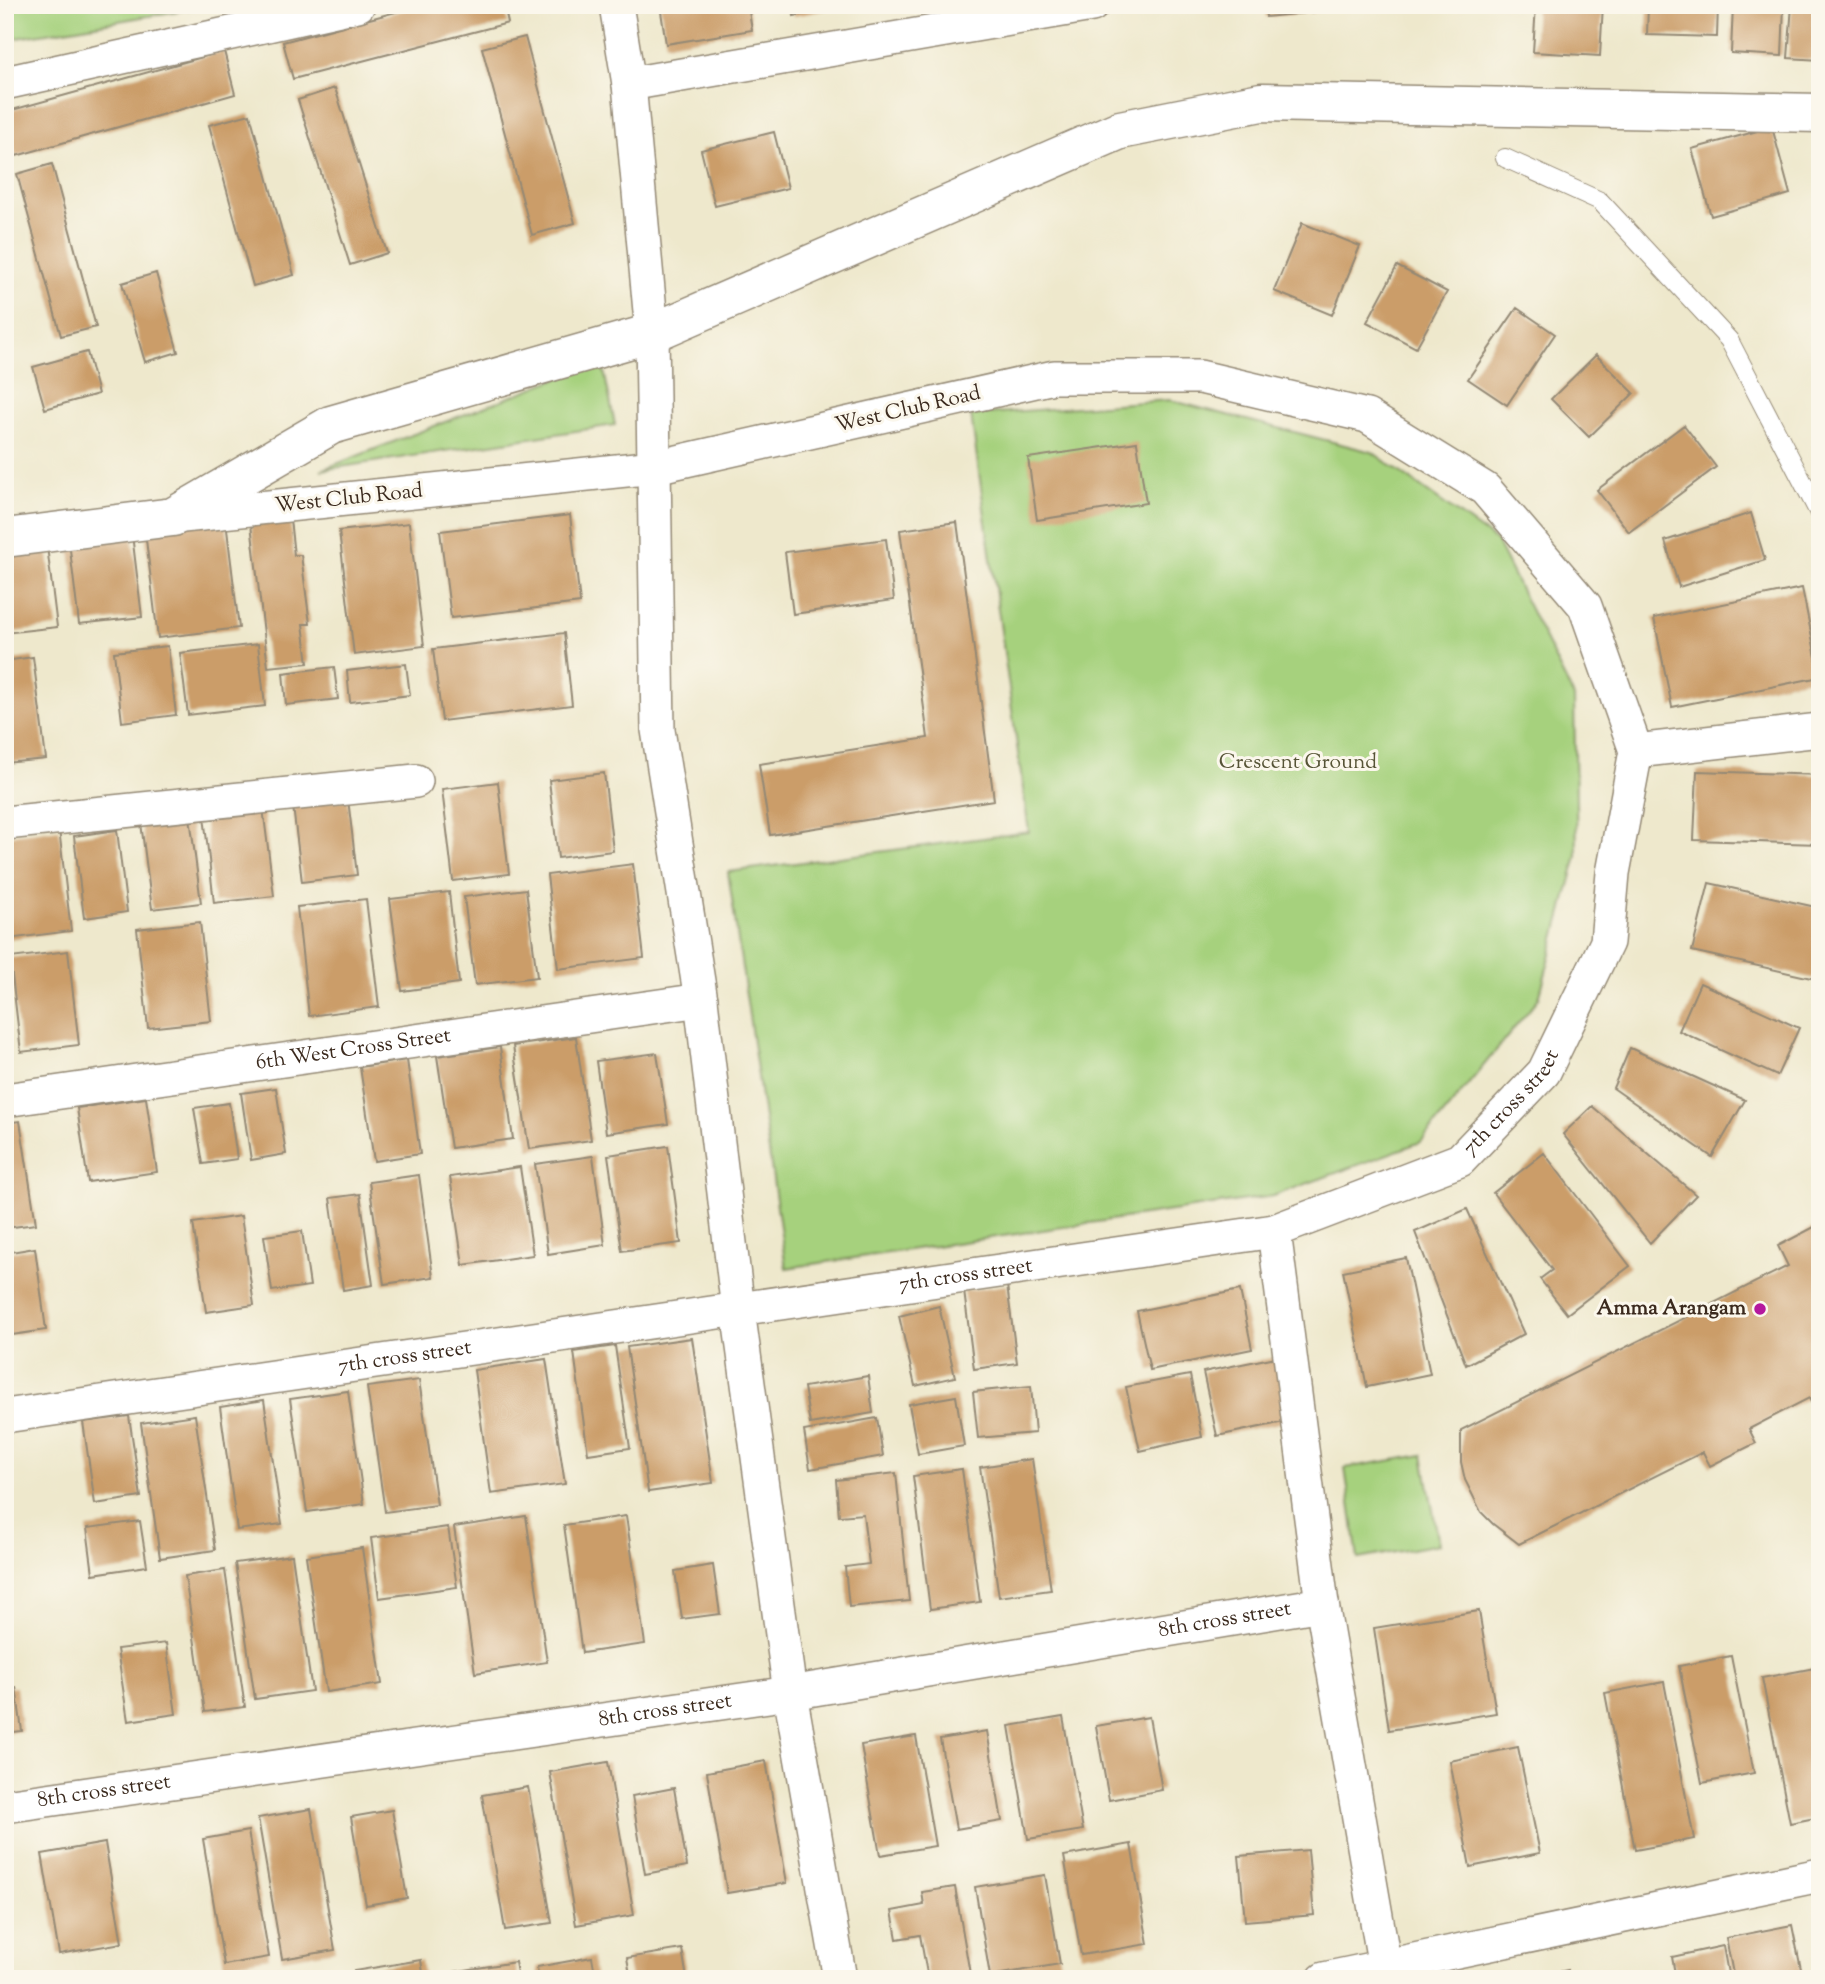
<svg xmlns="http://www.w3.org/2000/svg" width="1825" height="1984" viewBox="0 0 1825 1984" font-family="'Sorts Mill Goudy',serif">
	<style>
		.green { fill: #a6d17d; stroke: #707e4e; stroke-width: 2 }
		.building { fill: #cb9d69 }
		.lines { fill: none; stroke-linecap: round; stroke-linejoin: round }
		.service-casing { stroke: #948975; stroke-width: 20 }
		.minor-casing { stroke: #948975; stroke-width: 36 }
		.tertiary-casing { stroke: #948975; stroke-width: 41 }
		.service { stroke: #fff; stroke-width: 18 }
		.minor { stroke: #fff; stroke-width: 33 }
		.tertiary { stroke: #fff; stroke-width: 38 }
		.poi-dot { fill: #b5179e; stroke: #fbf7ec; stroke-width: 2.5 }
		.labels { text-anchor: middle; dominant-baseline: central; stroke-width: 6; stroke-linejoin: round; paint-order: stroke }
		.street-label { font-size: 21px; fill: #3b2a1e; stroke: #fbf7ec }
		.park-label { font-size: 21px; fill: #565436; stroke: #fbf7ec }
		.poi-label { font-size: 21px; font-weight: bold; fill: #3b2a1e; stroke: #fbf7ec; text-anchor: end }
	</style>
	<rect width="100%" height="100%" fill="#fbf7ec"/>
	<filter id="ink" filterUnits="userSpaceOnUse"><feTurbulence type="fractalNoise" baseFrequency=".0143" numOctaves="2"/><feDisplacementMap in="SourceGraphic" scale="14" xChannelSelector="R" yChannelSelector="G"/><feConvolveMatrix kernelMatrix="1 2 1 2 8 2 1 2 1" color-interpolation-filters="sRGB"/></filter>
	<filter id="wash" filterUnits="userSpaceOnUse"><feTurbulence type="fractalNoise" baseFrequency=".00686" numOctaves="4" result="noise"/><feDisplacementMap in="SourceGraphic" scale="28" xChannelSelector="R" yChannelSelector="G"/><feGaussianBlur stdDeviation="1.57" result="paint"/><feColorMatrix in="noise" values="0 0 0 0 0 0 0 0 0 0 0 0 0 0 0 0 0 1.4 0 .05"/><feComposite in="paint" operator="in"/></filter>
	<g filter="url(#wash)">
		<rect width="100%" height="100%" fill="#eee8cc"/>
		<path class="green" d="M 5,5 L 214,5 L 5,40 Z
			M 602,361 L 615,425 L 321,470 Z
			M 1169,400 L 1372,452 L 1496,541 L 1574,697 L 1577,856 L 1539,998 L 1421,1142 L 1273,1196 L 786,1268 L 728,872 L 1029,832 L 971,415 Z
			M 1423,1455 L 1439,1544 L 1358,1559 L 1345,1468 Z"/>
		<g id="blocks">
			<path class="building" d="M 422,5 L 504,5 L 508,23 L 293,79 L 283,42 Z
				M 660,5 L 748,5 L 752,30 L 666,44 Z
				M 792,5 L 834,5 L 835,8 L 794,16 Z
				M 1265,5 L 1326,5 L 1326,11 L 1266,17 Z
				M 1536,5 L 1603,5 L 1600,56 L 1533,52 Z
				M 1648,5 L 1718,5 L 1717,37 L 1647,35 Z
				M 1733,5 L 1784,5 L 1782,56 L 1731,53 Z
				M 1792,5 L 1820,5 L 1820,60 L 1788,58 Z
				M 525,37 L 575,223 L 532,235 L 482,48 Z
				M 224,51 L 235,94 L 16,156 L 5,120 L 5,112 Z
				M 335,88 L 387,253 L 350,265 L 298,100 Z
				M 250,114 L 294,275 L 253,286 L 209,125 Z
				M 1772,127 L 1790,194 L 1711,216 L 1692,149 Z
				M 774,132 L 788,188 L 715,206 L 701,150 Z
				M 52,164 L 96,327 L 61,336 L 17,174 Z
				M 1302,223 L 1360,246 L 1332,315 L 1274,291 Z
				M 1397,266 L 1447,292 L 1416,348 L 1367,322 Z
				M 156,273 L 178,352 L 145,362 L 122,283 Z
				M 1517,308 L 1555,334 L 1507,405 L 1468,379 Z
				M 87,352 L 98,394 L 45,409 L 33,367 Z
				M 1596,355 L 1634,393 L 1589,437 L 1551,399 Z
				M 1684,425 L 1716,467 L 1629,532 L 1597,490 Z
				M 1137,442 L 1146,503 L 1037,520 L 1028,458 Z
				M 225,513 L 239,628 L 158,638 L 144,523 Z
				M 1751,513 L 1765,560 L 1679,587 L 1665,541 Z
				M 570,515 L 580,603 L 451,618 L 440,531 Z
				M 290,519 L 294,555 L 301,555 L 310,624 L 303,624 L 308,663 L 268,667 L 251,524 Z
				M 957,522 L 994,800 L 770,835 L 759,764 L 928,738 L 900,530 Z
				M 409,523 L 424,646 L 354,655 L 339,531 Z
				M 131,526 L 142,617 L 79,624 L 68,533 Z
				M 46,538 L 57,627 L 5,633 L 5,543 Z
				M 886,539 L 894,600 L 793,614 L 785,552 Z
				M 1802,588 L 1820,677 L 1672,707 L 1654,618 Z
				M 564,633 L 572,705 L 442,721 L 433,649 Z
				M 258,644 L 265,706 L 188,715 L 180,653 Z
				M 168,646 L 176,715 L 122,722 L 114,652 Z
				M 33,657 L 46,759 L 5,763 L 5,661 Z
				M 406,664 L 410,695 L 350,702 L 347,671 Z
				M 334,667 L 338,699 L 286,705 L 283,673 Z
				M 1697,771 L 1820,775 L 1820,844 L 1694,840 Z
				M 604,773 L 613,851 L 558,858 L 549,780 Z
				M 498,782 L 509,874 L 453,881 L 442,789 Z
				M 348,799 L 357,875 L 302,882 L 293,806 Z
				M 262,800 L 274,896 L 214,903 L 203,807 Z
				M 189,809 L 201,903 L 152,909 L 140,815 Z
				M 59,829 L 71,931 L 8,939 L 5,917 L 5,836 Z
				M 117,830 L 127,912 L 84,918 L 74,836 Z
				M 633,864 L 644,958 L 558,969 L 547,875 Z
				M 1709,883 L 1820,908 L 1820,980 L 1692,951 Z
				M 526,889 L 537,977 L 475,985 L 464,897 Z
				M 449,892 L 459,983 L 402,991 L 390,899 Z
				M 366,899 L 379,1007 L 309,1016 L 297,907 Z
				M 200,922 L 211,1021 L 148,1028 L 137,929 Z
				M 68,951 L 79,1045 L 21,1052 L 10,958 Z
				M 1700,983 L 1799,1028 L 1777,1076 L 1679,1031 Z
				M 576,1037 L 591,1140 L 529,1149 L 513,1046 Z
				M 500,1047 L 513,1139 L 451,1148 L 437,1056 Z
				M 1630,1048 L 1745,1100 L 1712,1157 L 1613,1088 Z
				M 657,1053 L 668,1124 L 606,1133 L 596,1061 Z
				M 407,1060 L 420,1154 L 374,1161 L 360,1067 Z
				M 276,1088 L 286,1154 L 251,1160 L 241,1093 Z
				M 146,1098 L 157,1172 L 88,1182 L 77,1108 Z
				M 229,1103 L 237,1159 L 203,1164 L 194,1108 Z
				M 1592,1106 L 1696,1195 L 1650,1243 L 1563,1134 Z
				M 20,1121 L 36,1224 L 5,1228 L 5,1123 Z
				M 668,1146 L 681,1243 L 622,1251 L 608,1155 Z
				M 1544,1153 L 1630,1266 L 1567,1314 L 1540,1279 L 1552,1270 L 1493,1193 Z
				M 593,1156 L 605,1245 L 548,1254 L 535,1164 Z
				M 520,1167 L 533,1255 L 463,1265 L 450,1177 Z
				M 419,1175 L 433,1277 L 384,1284 L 369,1182 Z
				M 360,1194 L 373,1285 L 343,1290 L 330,1198 Z
				M 1467,1209 L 1524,1334 L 1466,1365 L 1415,1232 Z
				M 241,1216 L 254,1305 L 206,1312 L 193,1223 Z
				M 1820,1224 L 1820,1420 L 1809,1398 L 1749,1429 L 1756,1443 L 1710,1466 L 1703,1452 L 1519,1544 L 1493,1524 L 1481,1512 L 1465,1480 L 1461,1462 L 1461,1430 L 1788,1266 L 1778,1246 Z
				M 302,1231 L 310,1286 L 272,1291 L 264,1236 Z
				M 35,1248 L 46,1330 L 5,1336 L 5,1253 Z
				M 1406,1258 L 1430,1374 L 1367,1387 L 1343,1271 Z
				M 1007,1285 L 1017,1363 L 974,1369 L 964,1291 Z
				M 1240,1290 L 1252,1349 L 1150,1370 L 1137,1311 Z
				M 939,1306 L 955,1377 L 915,1386 L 899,1316 Z
				M 692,1338 L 713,1483 L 648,1492 L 627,1347 Z
				M 615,1346 L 630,1448 L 588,1454 L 574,1352 Z
				M 1276,1357 L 1289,1421 L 1217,1436 L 1203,1372 Z
				M 546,1359 L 565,1484 L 491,1494 L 474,1370 Z
				M 1190,1375 L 1202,1437 L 1140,1451 L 1126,1387 Z
				M 868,1376 L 873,1413 L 810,1424 L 804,1387 Z
				M 419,1380 L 437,1505 L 385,1512 L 367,1387 Z
				M 1031,1386 L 1035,1433 L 978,1438 L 973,1392 Z
				M 348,1391 L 364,1504 L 307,1512 L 290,1399 Z
				M 956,1396 L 964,1446 L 918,1454 L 909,1404 Z
				M 264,1400 L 282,1524 L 237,1530 L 220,1407 Z
				M 195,1415 L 215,1550 L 160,1558 L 141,1423 Z
				M 129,1416 L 141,1497 L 95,1504 L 83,1422 Z
				M 877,1418 L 883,1456 L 810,1469 L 804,1431 Z
				M 1032,1459 L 1051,1590 L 999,1597 L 980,1467 Z
				M 962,1469 L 980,1602 L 930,1609 L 913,1476 Z
				M 896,1473 L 909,1601 L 849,1607 L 845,1567 L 869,1564 L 863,1514 L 839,1516 L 836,1480 Z
				M 526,1516 L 547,1662 L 475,1673 L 454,1527 Z
				M 626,1516 L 645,1644 L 582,1653 L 564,1525 Z
				M 140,1521 L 147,1566 L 93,1574 L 87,1528 Z
				M 448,1527 L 457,1587 L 379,1598 L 371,1538 Z
				M 362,1548 L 382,1684 L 326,1692 L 306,1556 Z
				M 292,1555 L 312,1691 L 255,1699 L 235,1563 Z
				M 713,1565 L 720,1614 L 682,1619 L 675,1571 Z
				M 225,1570 L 245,1707 L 205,1712 L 185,1576 Z
				M 1479,1611 L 1496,1713 L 1389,1730 L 1374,1628 Z
				M 166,1643 L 176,1714 L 128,1721 L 117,1649 Z
				M 1731,1656 L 1754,1773 L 1702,1783 L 1679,1666 Z
				M 1820,1667 L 1820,1817 L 1790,1823 L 1762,1678 Z
				M 1664,1682 L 1694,1839 L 1635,1850 L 1605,1693 Z
				M 16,1687 L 22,1731 L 5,1733 L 5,1688 Z
				M 1063,1717 L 1083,1830 L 1028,1839 L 1009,1726 Z
				M 1149,1717 L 1162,1790 L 1109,1800 L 1096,1726 Z
				M 987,1731 L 1002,1821 L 956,1829 L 940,1739 Z
				M 916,1736 L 935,1846 L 880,1855 L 861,1745 Z
				M 1518,1747 L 1540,1853 L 1470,1867 L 1450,1761 Z
				M 766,1761 L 787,1883 L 727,1893 L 707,1772 Z
				M 608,1762 L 634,1915 L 576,1925 L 550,1772 Z
				M 528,1787 L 552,1923 L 505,1930 L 482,1795 Z
				M 674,1788 L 687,1866 L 645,1874 L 632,1796 Z
				M 311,1809 L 335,1950 L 282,1959 L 258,1818 Z
				M 392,1810 L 407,1898 L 366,1905 L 351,1817 Z
				M 248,1831 L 269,1957 L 224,1965 L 203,1839 Z
				M 105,1843 L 122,1943 L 59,1954 L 42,1854 Z
				M 1131,1844 L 1148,1944 L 1081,1955 L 1064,1856 Z
				M 1308,1850 L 1314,1915 L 1245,1921 L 1239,1856 Z
				M 1045,1875 L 1060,1964 L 990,1976 L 975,1887 Z
				M 955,1887 L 970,1974 L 928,1979 L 920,1935 L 897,1939 L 892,1911 L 924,1905 L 922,1892 Z
				M 1792,1925 L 1803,1979 L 1734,1979 L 1726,1938 Z
				M 1723,1946 L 1729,1979 L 1676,1979 L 1672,1957 Z
				M 682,1949 L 687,1979 L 631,1979 L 627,1958 Z
				M 592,1957 L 596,1979 L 539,1979 L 537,1967 Z
				M 421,1960 L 424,1979 L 355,1979 L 354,1971 Z
				M 515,1962 L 518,1979 L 441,1979 L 440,1974 Z
				M 1568,1970 L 1570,1979 L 1530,1979 L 1530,1978 Z"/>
		</g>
	</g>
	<g filter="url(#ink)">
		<use href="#blocks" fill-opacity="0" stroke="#948975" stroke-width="2"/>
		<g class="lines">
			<defs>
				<path id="service" d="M 1505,158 L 1600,201 L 1729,340 L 1820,515"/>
				<g id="minor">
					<path d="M 616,5 L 629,84 L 652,333 L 658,730 L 701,1000 L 738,1310 L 790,1693 L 840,1979"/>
					<path d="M 5,83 L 358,5"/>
					<path d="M 629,84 L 1092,5"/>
					<path d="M 1636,751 L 1820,730"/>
					<path d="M 5,823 L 416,781"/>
					<path id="s1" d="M 5,1100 L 701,1000"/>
					<path d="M 1274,1231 L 1322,1604 L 1387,1979"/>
					<path id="s2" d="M 5,1416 L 1274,1231 L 1460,1160 L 1544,1072 L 1607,942 L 1613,873 L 1636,751 L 1585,606 L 1485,489 L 1367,416 L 1200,377 L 1054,377 L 655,467 L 173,517"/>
					<path id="s3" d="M 5,1806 L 790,1693 L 1322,1604"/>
					<path d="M 1324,1979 L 1820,1875"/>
				</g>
				<path id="tertiary" d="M 5,538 L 173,517 L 331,425 L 652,333 L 1120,130 L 1261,102 L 1820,113"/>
			</defs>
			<use href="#service" class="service-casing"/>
			<use href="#minor" class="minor-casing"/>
			<use href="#tertiary" class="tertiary-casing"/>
			<use href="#service" class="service"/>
			<use href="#minor" class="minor"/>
			<use href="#tertiary" class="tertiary"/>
		</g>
	</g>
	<circle class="poi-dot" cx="1760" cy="1309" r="7"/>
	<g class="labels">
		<g class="street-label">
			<text transform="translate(908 410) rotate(-13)">West Club Road</text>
			<text transform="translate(349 499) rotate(-6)">West Club Road</text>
			<text stroke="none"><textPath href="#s1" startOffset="352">6th West Cross Street</textPath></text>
			<text stroke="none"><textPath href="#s2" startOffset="1559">7th cross street</textPath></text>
			<text stroke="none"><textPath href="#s2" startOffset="971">7th cross street</textPath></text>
			<text stroke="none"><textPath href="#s2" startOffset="404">7th cross street</textPath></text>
			<text stroke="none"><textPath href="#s3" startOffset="1234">8th cross street</textPath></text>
			<text stroke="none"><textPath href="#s3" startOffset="667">8th cross street</textPath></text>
			<text stroke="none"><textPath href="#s3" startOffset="100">8th cross street</textPath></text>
		</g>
		<g class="park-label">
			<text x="1298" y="763">Crescent Ground</text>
		</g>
		<g class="poi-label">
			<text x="1746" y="1309">Amma Arangam</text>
		</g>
	</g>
	<rect width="1825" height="1984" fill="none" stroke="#fbf7ec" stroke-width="28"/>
</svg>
